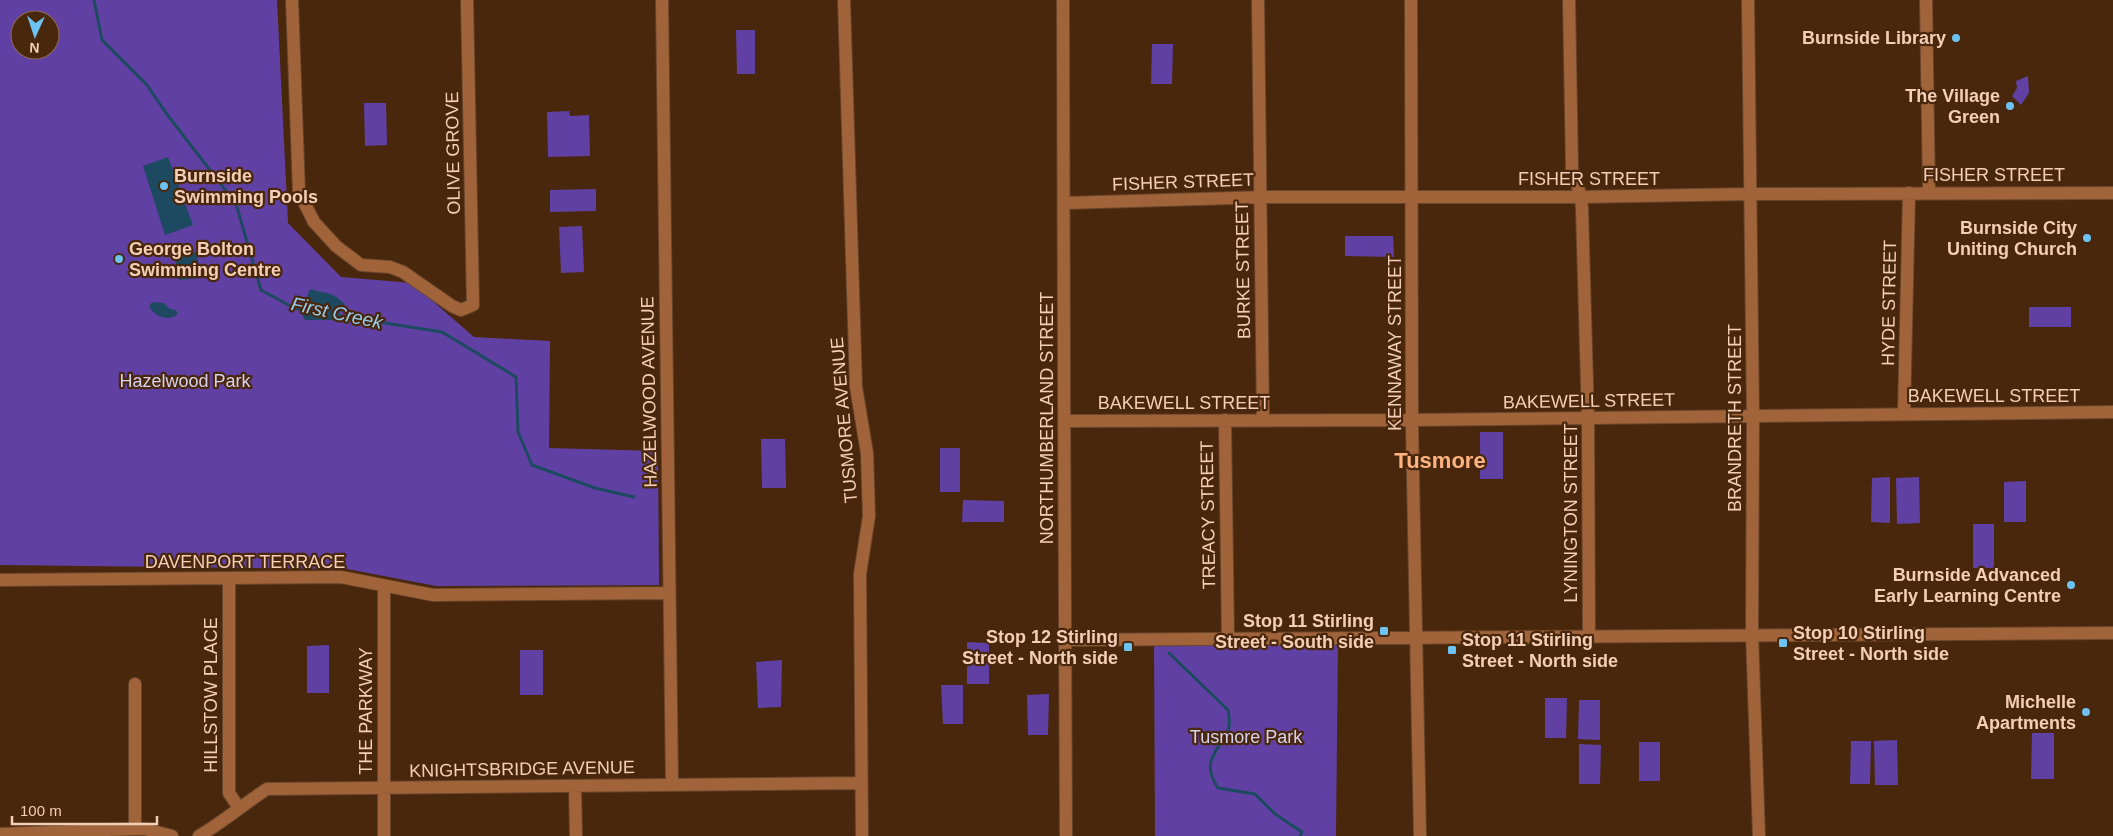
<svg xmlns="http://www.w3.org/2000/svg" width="2113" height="836" viewBox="0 0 2113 836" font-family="Arial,sans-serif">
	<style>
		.green { fill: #6041a3; fill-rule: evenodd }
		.water { fill: #1d4a61 }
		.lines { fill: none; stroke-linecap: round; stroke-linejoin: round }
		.stream { stroke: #1d4a61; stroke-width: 3 }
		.minor-casing { stroke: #68452b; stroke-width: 14 }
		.minor { stroke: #a1643a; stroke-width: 12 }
		.poi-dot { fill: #6cc3f2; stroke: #49270c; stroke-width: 2 }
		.labels { text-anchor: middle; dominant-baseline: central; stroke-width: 4.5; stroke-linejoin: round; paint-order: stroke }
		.poi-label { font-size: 18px; font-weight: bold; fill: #f4ceb6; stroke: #49270c; text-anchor: end }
		.street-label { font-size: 18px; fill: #f4ceb6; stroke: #49270c }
		.park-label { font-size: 18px; fill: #d6d1ec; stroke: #49270c }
		.water-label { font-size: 19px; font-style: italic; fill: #95cdee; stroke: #49270c }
		.district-label { font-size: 22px; font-weight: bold; fill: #feb482; stroke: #49270c }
	</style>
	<rect width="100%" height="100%" fill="#49270c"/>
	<path class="green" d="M 0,0 L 277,0 L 288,223 L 341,277 L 412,283 L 474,337 L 550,341 L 549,448 L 658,451 L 659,585 L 436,586 L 347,569 L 0,565 ZM 20,20 L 50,20 L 50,50 L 20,50 Z
		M 736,30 L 755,30 L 755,74 L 737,74 Z
		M 1152,44 L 1173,44 L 1172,84 L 1151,84 Z
		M 2028,76 L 2029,93 L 2021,105 L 2012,96 L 2017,88 L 2016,81 Z
		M 364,103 L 386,103 L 387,145 L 365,146 Z
		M 569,111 L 570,116 L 589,115 L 590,156 L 548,157 L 547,112 Z
		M 596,189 L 596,211 L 550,212 L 550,190 Z
		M 582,226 L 584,272 L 561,273 L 559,227 Z
		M 1345,236 L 1393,236 L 1394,257 L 1345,256 Z
		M 2029,307 L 2071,307 L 2071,327 L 2029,327 Z
		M 1480,432 L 1503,432 L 1503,479 L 1480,479 Z
		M 761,439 L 785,439 L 786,488 L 762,488 Z
		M 940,448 L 960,448 L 960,492 L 940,492 Z
		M 1890,477 L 1890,523 L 1871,522 L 1872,478 Z
		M 1919,477 L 1920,523 L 1897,524 L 1896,478 Z
		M 2026,481 L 2026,522 L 2004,522 L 2004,482 Z
		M 963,500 L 1004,501 L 1004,522 L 962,522 Z
		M 1973,524 L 1994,524 L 1994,568 L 1973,568 Z
		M 1338,638 L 1336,836 L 1155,836 L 1154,640 Z
		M 967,642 L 989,643 L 989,684 L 967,684 Z
		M 329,645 L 329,693 L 307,693 L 307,646 Z
		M 520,650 L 543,650 L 543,695 L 520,695 Z
		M 782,660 L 781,707 L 758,708 L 756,662 Z
		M 941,685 L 963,685 L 963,724 L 943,724 Z
		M 1049,694 L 1048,735 L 1028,735 L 1027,695 Z
		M 1545,698 L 1567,698 L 1566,738 L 1545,738 Z
		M 1579,700 L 1600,700 L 1600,740 L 1578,739 Z
		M 2032,733 L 2054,733 L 2054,779 L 2031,779 Z
		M 1897,740 L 1898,785 L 1875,785 L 1874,741 Z
		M 1851,741 L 1871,741 L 1870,784 L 1850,784 Z
		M 1639,742 L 1660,742 L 1660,781 L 1639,781 Z
		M 1579,744 L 1601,745 L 1600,784 L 1579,784 Z"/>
	<path class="water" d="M 168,157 L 193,225 L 165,235 L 143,166 Z
		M 197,252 L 200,278 L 179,280 L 174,254 Z
		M 310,289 C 325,294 334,291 345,305 L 335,320 L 305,320 L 301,313 Z
		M 153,302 L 164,303 L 170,309 L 176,310 L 178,314 C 169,322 156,317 150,308 L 150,304 Z"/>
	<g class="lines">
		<path class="stream" d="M 94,0 L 102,40 L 147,85 L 166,113 L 236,204 L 261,290 L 294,308 L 305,310
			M 334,315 L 442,332 L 516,377 L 518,432 L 532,465 L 595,488 L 634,497
			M 1169,653 L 1228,710 C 1229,716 1231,724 1228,730 C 1218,752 1200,761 1218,788 L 1255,794 L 1275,814 L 1302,832 L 1300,836"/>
		<defs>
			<path id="minor" d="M 292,0 L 299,192 L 314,222 L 336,246 L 361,265 L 390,267 L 403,272 L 452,306 L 461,310 L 473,305 L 467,0
				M 662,0 L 672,784
				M 844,0 L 856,387 L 867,453 L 869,516 L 860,574 L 862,836
				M 1063,0 C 1065,279 1063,557 1066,836
				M 1258,0 L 1263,420
				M 1411,0 L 1412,425 L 1420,836
				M 1569,0 L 1572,169 L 1581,197 L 1582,209 L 1588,419 L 1589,636
				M 1748,0 L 1753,417 L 1752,634 L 1759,836
				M 1926,0 L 1929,193
				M 1065,203 L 1267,197 L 1581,197 L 1750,194 L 2113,193
				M 1904,414 L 1909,193
				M 1225,420 L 1228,640
				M 1065,421 L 1412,420 L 2113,412
				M 229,578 L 229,793 L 239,808
				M 0,580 L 341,577 L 433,595 L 669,593
				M 1064,640 L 2113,633
				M 575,786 L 576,836
				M 135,829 L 135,684
				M 0,834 L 135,829 L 145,829 L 172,836
				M 199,836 C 223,822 244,804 267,789 L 861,783
				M 384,836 L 384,586"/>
		</defs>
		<use href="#minor" class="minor-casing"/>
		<use href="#minor" class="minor"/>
	</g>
	<g class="poi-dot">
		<circle cx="1956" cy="38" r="5"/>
		<circle cx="2010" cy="106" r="5"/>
		<circle cx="164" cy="186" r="5"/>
		<circle cx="2087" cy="238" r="5"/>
		<circle cx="119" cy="259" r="5"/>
		<circle cx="2071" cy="585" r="5"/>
		<rect x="1379" y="626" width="10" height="10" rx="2.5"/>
		<rect x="1778" y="638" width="10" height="10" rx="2.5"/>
		<rect x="1123" y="642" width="10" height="10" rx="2.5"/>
		<rect x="1447" y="645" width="10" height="10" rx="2.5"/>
		<circle cx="2086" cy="712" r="5"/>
	</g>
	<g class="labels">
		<g class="poi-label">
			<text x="1946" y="38">Burnside Library</text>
			<text x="2000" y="96">The Village<tspan x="2000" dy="21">Green</tspan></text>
			<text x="174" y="176" text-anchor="start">Burnside<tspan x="174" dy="21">Swimming Pools</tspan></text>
			<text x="2077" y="228">Burnside City<tspan x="2077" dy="21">Uniting Church</tspan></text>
			<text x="129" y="249" text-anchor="start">George Bolton<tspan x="129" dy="21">Swimming Centre</tspan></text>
			<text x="2061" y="575">Burnside Advanced<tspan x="2061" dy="21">Early Learning Centre</tspan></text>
			<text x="1374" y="621">Stop 11 Stirling<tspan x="1374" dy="21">Street - South side</tspan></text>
			<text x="1793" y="633" text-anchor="start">Stop 10 Stirling<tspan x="1793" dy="21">Street - North side</tspan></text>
			<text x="1118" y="637">Stop 12 Stirling<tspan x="1118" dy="21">Street - North side</tspan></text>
			<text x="1462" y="640" text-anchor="start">Stop 11 Stirling<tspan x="1462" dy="21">Street - North side</tspan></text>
			<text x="2076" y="702">Michelle<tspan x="2076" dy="21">Apartments</tspan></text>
		</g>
		<g class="street-label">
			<text transform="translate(453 153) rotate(-91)">OLIVE GROVE</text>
			<text x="1994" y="175">FISHER STREET</text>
			<text x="1589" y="179">FISHER STREET</text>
			<text transform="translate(1183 182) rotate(-2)">FISHER STREET</text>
			<text transform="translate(1243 270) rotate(-91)">BURKE STREET</text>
			<text transform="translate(1889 303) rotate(-89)">HYDE STREET</text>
			<text transform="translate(1395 343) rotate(-90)">KENNAWAY STREET</text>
			<text transform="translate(649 392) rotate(-91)">HAZELWOOD AVENUE</text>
			<text x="1994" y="396">BAKEWELL STREET</text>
			<text transform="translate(1589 401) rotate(-1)">BAKEWELL STREET</text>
			<text x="1184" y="403">BAKEWELL STREET</text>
			<text transform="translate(1047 418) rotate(-90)">NORTHUMBERLAND STREET</text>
			<text transform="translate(1735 418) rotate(-90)">BRANDRETH STREET</text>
			<text transform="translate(844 420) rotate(-95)">TUSMORE AVENUE</text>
			<text transform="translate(1571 513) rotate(-90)">LYNINGTON STREET</text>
			<text transform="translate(1208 515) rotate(-91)">TREACY STREET</text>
			<text x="245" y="562">DAVENPORT TERRACE</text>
			<text transform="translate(211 695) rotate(-90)">HILLSTOW PLACE</text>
			<text transform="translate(366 711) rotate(-90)">THE PARKWAY</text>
			<text transform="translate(522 769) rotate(-1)">KNIGHTSBRIDGE AVENUE</text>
		</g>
		<g class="park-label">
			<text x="185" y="381">Hazelwood Park</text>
			<text x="1246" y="737">Tusmore Park</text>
		</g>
		<g class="water-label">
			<text transform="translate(337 313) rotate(12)">First Creek</text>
		</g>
		<g class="district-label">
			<text x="1440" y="460">Tusmore</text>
		</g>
	</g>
	<g transform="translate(35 35) rotate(183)"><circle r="24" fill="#49270c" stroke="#8d6a50"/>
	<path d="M0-4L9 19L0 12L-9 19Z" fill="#6cc3f2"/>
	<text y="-8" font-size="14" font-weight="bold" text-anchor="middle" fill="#f4ceb6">N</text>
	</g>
	<path d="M12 816v8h145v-8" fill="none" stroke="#f4ceb6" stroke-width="2.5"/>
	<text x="20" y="816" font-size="15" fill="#f4ceb6" stroke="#49270c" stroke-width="4" paint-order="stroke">100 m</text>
</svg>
